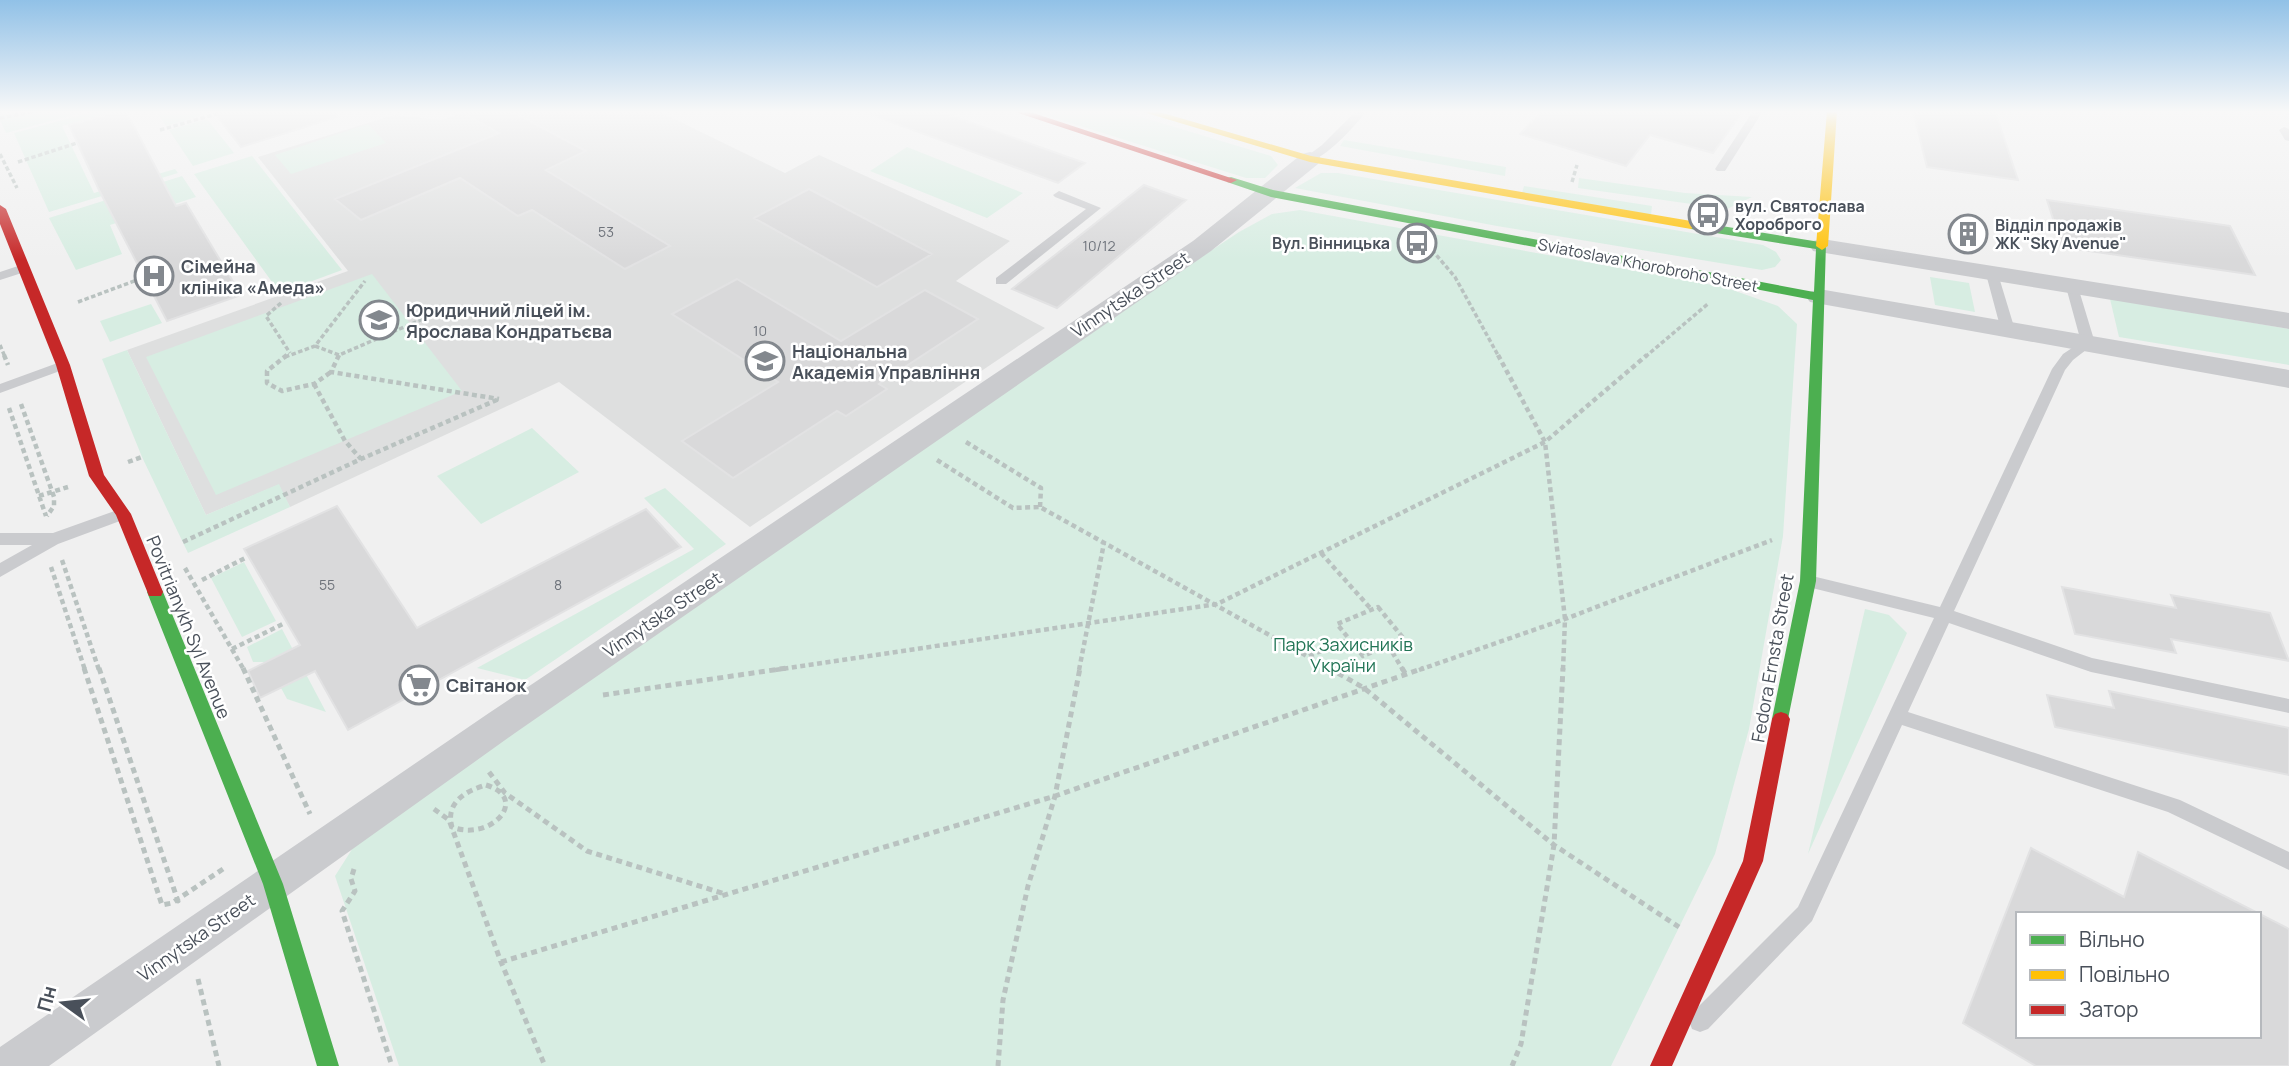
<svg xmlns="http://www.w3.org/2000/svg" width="2289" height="1066" viewBox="0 0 2289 1066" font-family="Manrope,sans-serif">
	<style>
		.education { fill: #dedfdf }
		.green { fill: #d7ede2 }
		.building { fill: #d9d9da; stroke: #e2e2e3; stroke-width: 2; fill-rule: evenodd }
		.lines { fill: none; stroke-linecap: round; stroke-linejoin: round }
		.path-far2 { stroke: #b9c2c0; stroke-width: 3.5; stroke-dasharray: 4.5 2.5; stroke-linecap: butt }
		.path-far1 { stroke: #b9c2c0; stroke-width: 4.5; stroke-dasharray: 5 3.5; stroke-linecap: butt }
		.path { stroke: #b9c2c0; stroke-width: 5; stroke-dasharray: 6 4.5; stroke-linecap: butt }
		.lane { fill: #cacbce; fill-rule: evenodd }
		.street { fill: #cacbce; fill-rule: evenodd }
		.fast { fill: #4caf50; fill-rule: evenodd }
		.slow { fill: #ffc107; fill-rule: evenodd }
		.jam { fill: #c62828; fill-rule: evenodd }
		.labels { text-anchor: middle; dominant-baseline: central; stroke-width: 5; stroke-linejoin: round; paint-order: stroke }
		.number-label { font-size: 14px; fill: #6e737b }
		.far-poi-label { font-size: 16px; font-weight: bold; fill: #49505a; stroke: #fff; text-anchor: start }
		.far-street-label { font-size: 16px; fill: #49505a; stroke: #fff }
		.poi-label { font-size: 18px; font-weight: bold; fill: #49505a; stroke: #fff; text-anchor: start }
		.street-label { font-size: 18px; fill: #49505a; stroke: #fff }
		.park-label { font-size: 18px; fill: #217455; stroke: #fff }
	</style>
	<rect width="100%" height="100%" fill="#f0f0f0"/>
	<path class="education" d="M 467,111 L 487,120 L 507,111 L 658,111 L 785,173 L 819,155 L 1010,241 L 956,281 L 1045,328 L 750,527 L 559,382 L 290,507 L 278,485 L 206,515 L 127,350 L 348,271 L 258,157 L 394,115 L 441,120 Z"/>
	<path class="green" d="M 0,111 L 88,111 L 6,133 L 0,120 Z
		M 96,111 L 115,111 L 62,126 L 94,193 L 175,169 L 178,173 L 49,212 L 14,133 Z
		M 156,111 L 204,111 L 206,114 L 166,126 Z
		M 1033,111 L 1121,111 L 1271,156 L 1278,165 L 1265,178 L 1246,178 Z
		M 207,119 L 234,153 L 193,166 L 169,130 Z
		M 368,124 L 386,143 L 291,174 L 275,155 Z
		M 1344,140 L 1506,167 L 1505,176 L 1340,146 Z
		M 907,147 L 1023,193 L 987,218 L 870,171 Z
		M 252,156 L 342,270 L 280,293 L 194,174 Z
		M 1321,173 L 1338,173 L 1763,245 L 1776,252 L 1781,260 L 1775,267 L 1762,270 L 1497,226 L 1295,188 Z
		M 182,176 L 196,197 L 110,225 L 122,254 L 76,270 L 49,218 Z
		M 1579,178 L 1685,193 L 1752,197 L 1727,209 L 1578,188 Z
		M 1524,186 L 1652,206 L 1651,215 L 1522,193 Z
		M 1300,210 L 1724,287 L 1778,306 L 1797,324 L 1783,536 L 1749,729 L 1715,854 L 1611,1066 L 399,1066 L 335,876 L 356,843 L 928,439 L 1239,232 L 1272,214 Z
		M 372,274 L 462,391 L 216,495 L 146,357 Z
		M 1930,277 L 1969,283 L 1975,312 L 1935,305 Z
		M 2110,299 L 2289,329 L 2289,365 L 2119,337 Z
		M 151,304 L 162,323 L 110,342 L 100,321 Z
		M 127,350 L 206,515 L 279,484 L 290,507 L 188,553 L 142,457 L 102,359 Z
		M 532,428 L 579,472 L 481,524 L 437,476 Z
		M 665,488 L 726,544 L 525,680 L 477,668 L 694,549 L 644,498 Z
		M 244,562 L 276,621 L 242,637 L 211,578 Z
		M 1865,609 L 1889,615 L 1907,633 L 1808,854 Z
		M 282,629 L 326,712 L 287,699 L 267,662 L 253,662 L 247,647 Z"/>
	<path class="building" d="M 120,111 L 126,111 L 176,206 L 186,203 L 241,295 L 167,321 L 99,190 L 69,125 Z
		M 213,111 L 336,111 L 337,117 L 241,147 Z
		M 460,111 L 511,111 L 586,151 L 546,170 L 670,246 L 625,269 L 532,210 L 518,216 L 460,178 L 361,220 L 335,199 L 499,133 Z
		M 870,111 L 938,111 L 1085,163 L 1058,183 L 869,114 Z
		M 1542,111 L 1743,111 L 1713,153 L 1650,135 L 1626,166 L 1520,134 Z
		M 1913,111 L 1995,111 L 2018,180 L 1927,167 Z
		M 1144,185 L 1186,200 L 1057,308 L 1012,289 Z
		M 809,189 L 932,254 L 877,287 L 754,218 Z
		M 2047,200 L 2230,226 L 2255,275 L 2062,247 Z
		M 737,279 L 841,341 L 925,290 L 978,319 L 879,384 L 887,389 L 846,416 L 837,411 L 733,478 L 682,441 L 778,382 L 672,314 Z
		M 337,506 L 417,628 L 646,509 L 681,547 L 348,730 L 315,671 L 260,698 L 248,671 L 300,645 L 244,549 Z
		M 2062,587 L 2176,608 L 2171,595 L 2270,613 L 2289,661 L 2171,639 L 2176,653 L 2075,634 Z
		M 2109,691 L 2289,728 L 2289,775 L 2055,727 L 2047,695 L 2114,708 Z
		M 2031,848 L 2124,897 L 2138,852 L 2289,929 L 2289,1066 L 2036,1066 L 1963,1023 ZM 2018,914 L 2259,914 L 2259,1036 L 2018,1036 Z"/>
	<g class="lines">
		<path class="path-far2" d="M 0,118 L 37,111
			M 160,130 L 216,114
			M 0,154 L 17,188
			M 18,162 L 77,143
			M 1572,182 L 1577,165
			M 1432,250 L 1455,277 L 1499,357
			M 78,302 L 145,277
			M 281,303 L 266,316 L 290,353
			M 0,345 L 5,357
			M 315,346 L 339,355 L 451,307
			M 285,357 L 315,346 L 365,281
			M 1645,357 L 1709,303"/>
		<path class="path-far1" d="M 4,355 L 8,365
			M 287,355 L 267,371 L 267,383 L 282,391 L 314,384 L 331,372
			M 339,355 L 331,372 L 499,399
			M 1498,355 L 1545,442 L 1565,619 L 1563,670
			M 314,384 L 345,441 L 361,459
			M 21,404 L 54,497 L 54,506 L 47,516
			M 9,408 L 46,516
			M 966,442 L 1041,488 L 1040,507
			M 937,460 L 1013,508 L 1040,507 L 1332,670
			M 128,462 L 142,457
			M 39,496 L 68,487
			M 183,542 L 361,459 L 499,399
			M 1321,553 L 1372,610
			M 62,560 L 99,670
			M 51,567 L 85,670
			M 185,568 L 244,670
			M 202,580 L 247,557
			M 1378,607 L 1404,639 L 1363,656 L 1337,624 Z
			M 1388,645 L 1403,670
			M 232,649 L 285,623
			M 1309,656 L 1348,640
			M 775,670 L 1217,604 L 1545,442 L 1647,355
			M 1079,670 L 1104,543
			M 1419,670 L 1565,619 L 1772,540"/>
		<path class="path" d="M 84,668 L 162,905 L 172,903 L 226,867
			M 99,668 L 178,901 L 180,899
			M 243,668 L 310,814
			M 1329,668 L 1364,688 L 1554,845 L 1679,927
			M 1402,668 L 1405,673
			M 603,695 L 787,668
			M 489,772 L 505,793 L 587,851 L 725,894
			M 486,785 C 531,799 490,842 452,827 C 445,803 465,791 486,785 Z
			M 434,809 L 449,820 L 501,962 L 545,1066
			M 354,869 L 351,879 L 355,891 L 342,911 L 392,1066
			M 501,962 L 1055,796 L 1424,668
			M 198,979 L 219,1066
			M 998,1066 L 1003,1000 L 1028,886 L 1055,796 L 1080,668
			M 1512,1066 L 1521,1044 L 1554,845 L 1563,668"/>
		<path class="lane" d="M 1356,111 L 1367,111 C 1356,124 1323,163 1306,161 L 1306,157 L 1322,145 Z
			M 1753,111 L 1763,111 L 1725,171 L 1717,171 L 1715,169 Z
			M 2284,127 L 2289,129 L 2289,141 L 2285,140 L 2279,130 Z
			M 1059,191 L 1101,208 L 1006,284 L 996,284 L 996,278 L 1086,209 L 1055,197 L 1053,195 Z
			M 24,264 L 28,265 L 28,271 L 0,280 L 0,272 Z
			M 1992,270 L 1998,274 L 2015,330 L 2013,333 L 2003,333 L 2001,330 L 1986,274 Z
			M 2072,283 L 2078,287 L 2095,343 L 2073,360 L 2065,370 L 1954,611 L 2092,658 L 2289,699 L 2289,713 L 2091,672 L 1949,623 L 1908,712 L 2180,800 L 2289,852 L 2289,870 L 2168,812 L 1902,725 L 1812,921 L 1708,1029 L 1700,1032 L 1692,1029 L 1689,1021 L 1692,1013 L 1798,907 L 1934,618 L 1808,587 L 1802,585 L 1800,581 L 1802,577 L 1808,575 L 1940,607 L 2052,369 L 2063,354 L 2081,342 L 2066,287 Z
			M 63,361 L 70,365 L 68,368 L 0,393 L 0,384 Z
			M 123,508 L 131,514 L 128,518 L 58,544 L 0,577 L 0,563 L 32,545 L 0,545 L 0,533 L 53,533 Z"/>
		<path class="street" d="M 1310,152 L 1318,154 L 1321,159 L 1318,164 L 1211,251 L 515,733 L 49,1066 L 0,1066 L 0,1047 L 489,713 L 1193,241 L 1302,154 Z
			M 1822,239 L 2289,313 L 2289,329 L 1813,251 L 1810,246 L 1813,241 Z
			M 1819,289 L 2289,370 L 2289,388 L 1810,302 L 1806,297 L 1810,292 Z"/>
		<path class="fast" d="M 1231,177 L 1273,190 L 1814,292 L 1816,249 L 1691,229 L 1685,225 L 1691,221 L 1826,243 L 1816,581 L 1787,724 L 1781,726 L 1775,724 L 1772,719 L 1800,581 L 1813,300 L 1271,197 L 1227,182 L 1227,178 Z
			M 155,586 L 161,588 L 163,592 L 283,884 L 339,1066 L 317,1066 L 263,884 L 147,592 L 149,588 Z"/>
		<path class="slow" d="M 1140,111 L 1156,111 L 1311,156 L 1691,221 L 1697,225 L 1691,229 L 1310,162 Z
			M 1827,111 L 1837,111 L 1828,246 L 1822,250 L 1816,246 Z"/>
		<path class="jam" d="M 1012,111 L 1027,111 L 1237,180 L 1231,183 L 1227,182 Z
			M 0,205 L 6,209 L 70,365 L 104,475 L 131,514 L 163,592 L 161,596 L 149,596 L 116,515 L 89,476 L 56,365 L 0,224 Z
			M 1781,712 L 1787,714 L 1790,719 L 1763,861 L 1672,1066 L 1650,1066 L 1743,861 L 1772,719 L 1775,714 Z"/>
	</g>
	<linearGradient id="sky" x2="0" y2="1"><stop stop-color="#91c1e7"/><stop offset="0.43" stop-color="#f8f8f8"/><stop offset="1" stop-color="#f8f8f8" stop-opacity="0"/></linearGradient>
	<rect width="2289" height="260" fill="url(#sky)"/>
	<defs>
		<symbol id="bus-ring" viewBox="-11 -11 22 22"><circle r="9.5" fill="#fff" stroke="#83888e" stroke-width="1.5"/><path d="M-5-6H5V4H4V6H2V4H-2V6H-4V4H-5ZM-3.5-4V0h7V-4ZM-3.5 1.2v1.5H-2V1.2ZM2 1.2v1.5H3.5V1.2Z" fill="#83888e"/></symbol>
		<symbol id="building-ring" viewBox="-11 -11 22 22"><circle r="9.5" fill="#fff" stroke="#83888e" stroke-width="1.5"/><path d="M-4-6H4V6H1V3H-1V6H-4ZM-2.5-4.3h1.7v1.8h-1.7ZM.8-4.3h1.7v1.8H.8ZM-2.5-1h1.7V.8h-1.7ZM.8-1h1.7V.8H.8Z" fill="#83888e"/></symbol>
		<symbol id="hospital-ring" viewBox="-11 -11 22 22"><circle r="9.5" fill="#fff" stroke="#83888e" stroke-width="1.5"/><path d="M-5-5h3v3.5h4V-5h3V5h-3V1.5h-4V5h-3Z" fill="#83888e"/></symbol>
		<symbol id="school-ring" viewBox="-11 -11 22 22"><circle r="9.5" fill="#fff" stroke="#83888e" stroke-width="1.5"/><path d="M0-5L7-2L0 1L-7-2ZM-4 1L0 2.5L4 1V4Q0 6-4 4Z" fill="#83888e"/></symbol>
		<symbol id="university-ring" viewBox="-11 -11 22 22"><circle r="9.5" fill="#fff" stroke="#83888e" stroke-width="1.5"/><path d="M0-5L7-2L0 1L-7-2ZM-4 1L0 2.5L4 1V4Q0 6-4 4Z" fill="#83888e"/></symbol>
		<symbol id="supermarket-ring" viewBox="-11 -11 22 22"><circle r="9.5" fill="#fff" stroke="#83888e" stroke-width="1.5"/><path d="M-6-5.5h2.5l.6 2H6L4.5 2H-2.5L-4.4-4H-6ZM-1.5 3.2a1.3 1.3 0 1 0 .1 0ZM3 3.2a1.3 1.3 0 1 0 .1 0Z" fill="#83888e"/></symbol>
	</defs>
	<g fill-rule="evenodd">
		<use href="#bus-ring" x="1686" y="193" width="44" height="44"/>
		<use href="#building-ring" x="1946" y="212" width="44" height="44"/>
		<use href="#bus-ring" x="1395" y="221" width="44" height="44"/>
		<use href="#hospital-ring" x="132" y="254" width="44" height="44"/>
		<use href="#school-ring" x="357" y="298" width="44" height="44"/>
		<use href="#university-ring" x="743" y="339" width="44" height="44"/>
		<use href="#supermarket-ring" x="397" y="663" width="44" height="44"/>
	</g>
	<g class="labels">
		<g class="number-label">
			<text x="606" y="231">53</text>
			<text x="1099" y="245">10/12</text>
			<text x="760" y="330">10</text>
			<text x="327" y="584">55</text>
			<text x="558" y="584">8</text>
		</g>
		<g class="far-poi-label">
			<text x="1735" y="206">вул. Святослава<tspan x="1735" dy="18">Хороброго</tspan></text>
			<text x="1995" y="225">Відділ продажів<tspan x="1995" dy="18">ЖК "Sky Avenue"</tspan></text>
			<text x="1390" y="243" text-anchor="end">Вул. Вінницька</text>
		</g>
		<g class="far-street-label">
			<text transform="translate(1648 265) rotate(11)">Sviatoslava Khorobroho Street</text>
		</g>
		<g class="poi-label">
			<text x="181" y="266">Сімейна<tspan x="181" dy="21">клініка «Амеда»</tspan></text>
			<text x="406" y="310">Юридичний ліцей ім.<tspan x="406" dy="21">Ярослава Кондратьєва</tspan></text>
			<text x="792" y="351">Національна<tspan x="792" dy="21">Академія Управління</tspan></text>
			<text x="446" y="685">Світанок</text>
		</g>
		<g class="street-label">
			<text transform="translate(1130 294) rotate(-34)">Vinnytska Street</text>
			<text transform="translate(662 614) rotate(-34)">Vinnytska Street</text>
			<text transform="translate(189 627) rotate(68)">Povitrianykh Syl Avenue</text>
			<text transform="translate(1772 658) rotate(-80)">Fedora Ernsta Street</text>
			<text transform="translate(196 937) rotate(-35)">Vinnytska Street</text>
		</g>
		<g class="park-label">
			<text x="1343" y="644">Парк Захисників<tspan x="1343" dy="21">України</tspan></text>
		</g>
	</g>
	<rect x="2016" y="912" width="245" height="126" fill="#ffffff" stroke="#b6b9bd" stroke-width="2"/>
	<rect x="2030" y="935" width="35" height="10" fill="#4caf50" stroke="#b6b9bd" stroke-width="2"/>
	<text x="2079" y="947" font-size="21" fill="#49505a">Вільно</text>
	<rect x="2030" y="970" width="35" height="10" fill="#ffc107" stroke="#b6b9bd" stroke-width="2"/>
	<text x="2079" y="982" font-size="21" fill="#49505a">Повільно</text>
	<rect x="2030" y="1005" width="35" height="10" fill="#c62828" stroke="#b6b9bd" stroke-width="2"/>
	<text x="2079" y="1017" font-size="21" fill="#49505a">Затор</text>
	<g transform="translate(63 1003) rotate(285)" stroke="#ffffff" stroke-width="5" paint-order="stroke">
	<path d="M0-5L12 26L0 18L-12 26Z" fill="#49505a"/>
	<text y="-10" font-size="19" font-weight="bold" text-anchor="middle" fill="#49505a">Пн</text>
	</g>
</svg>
